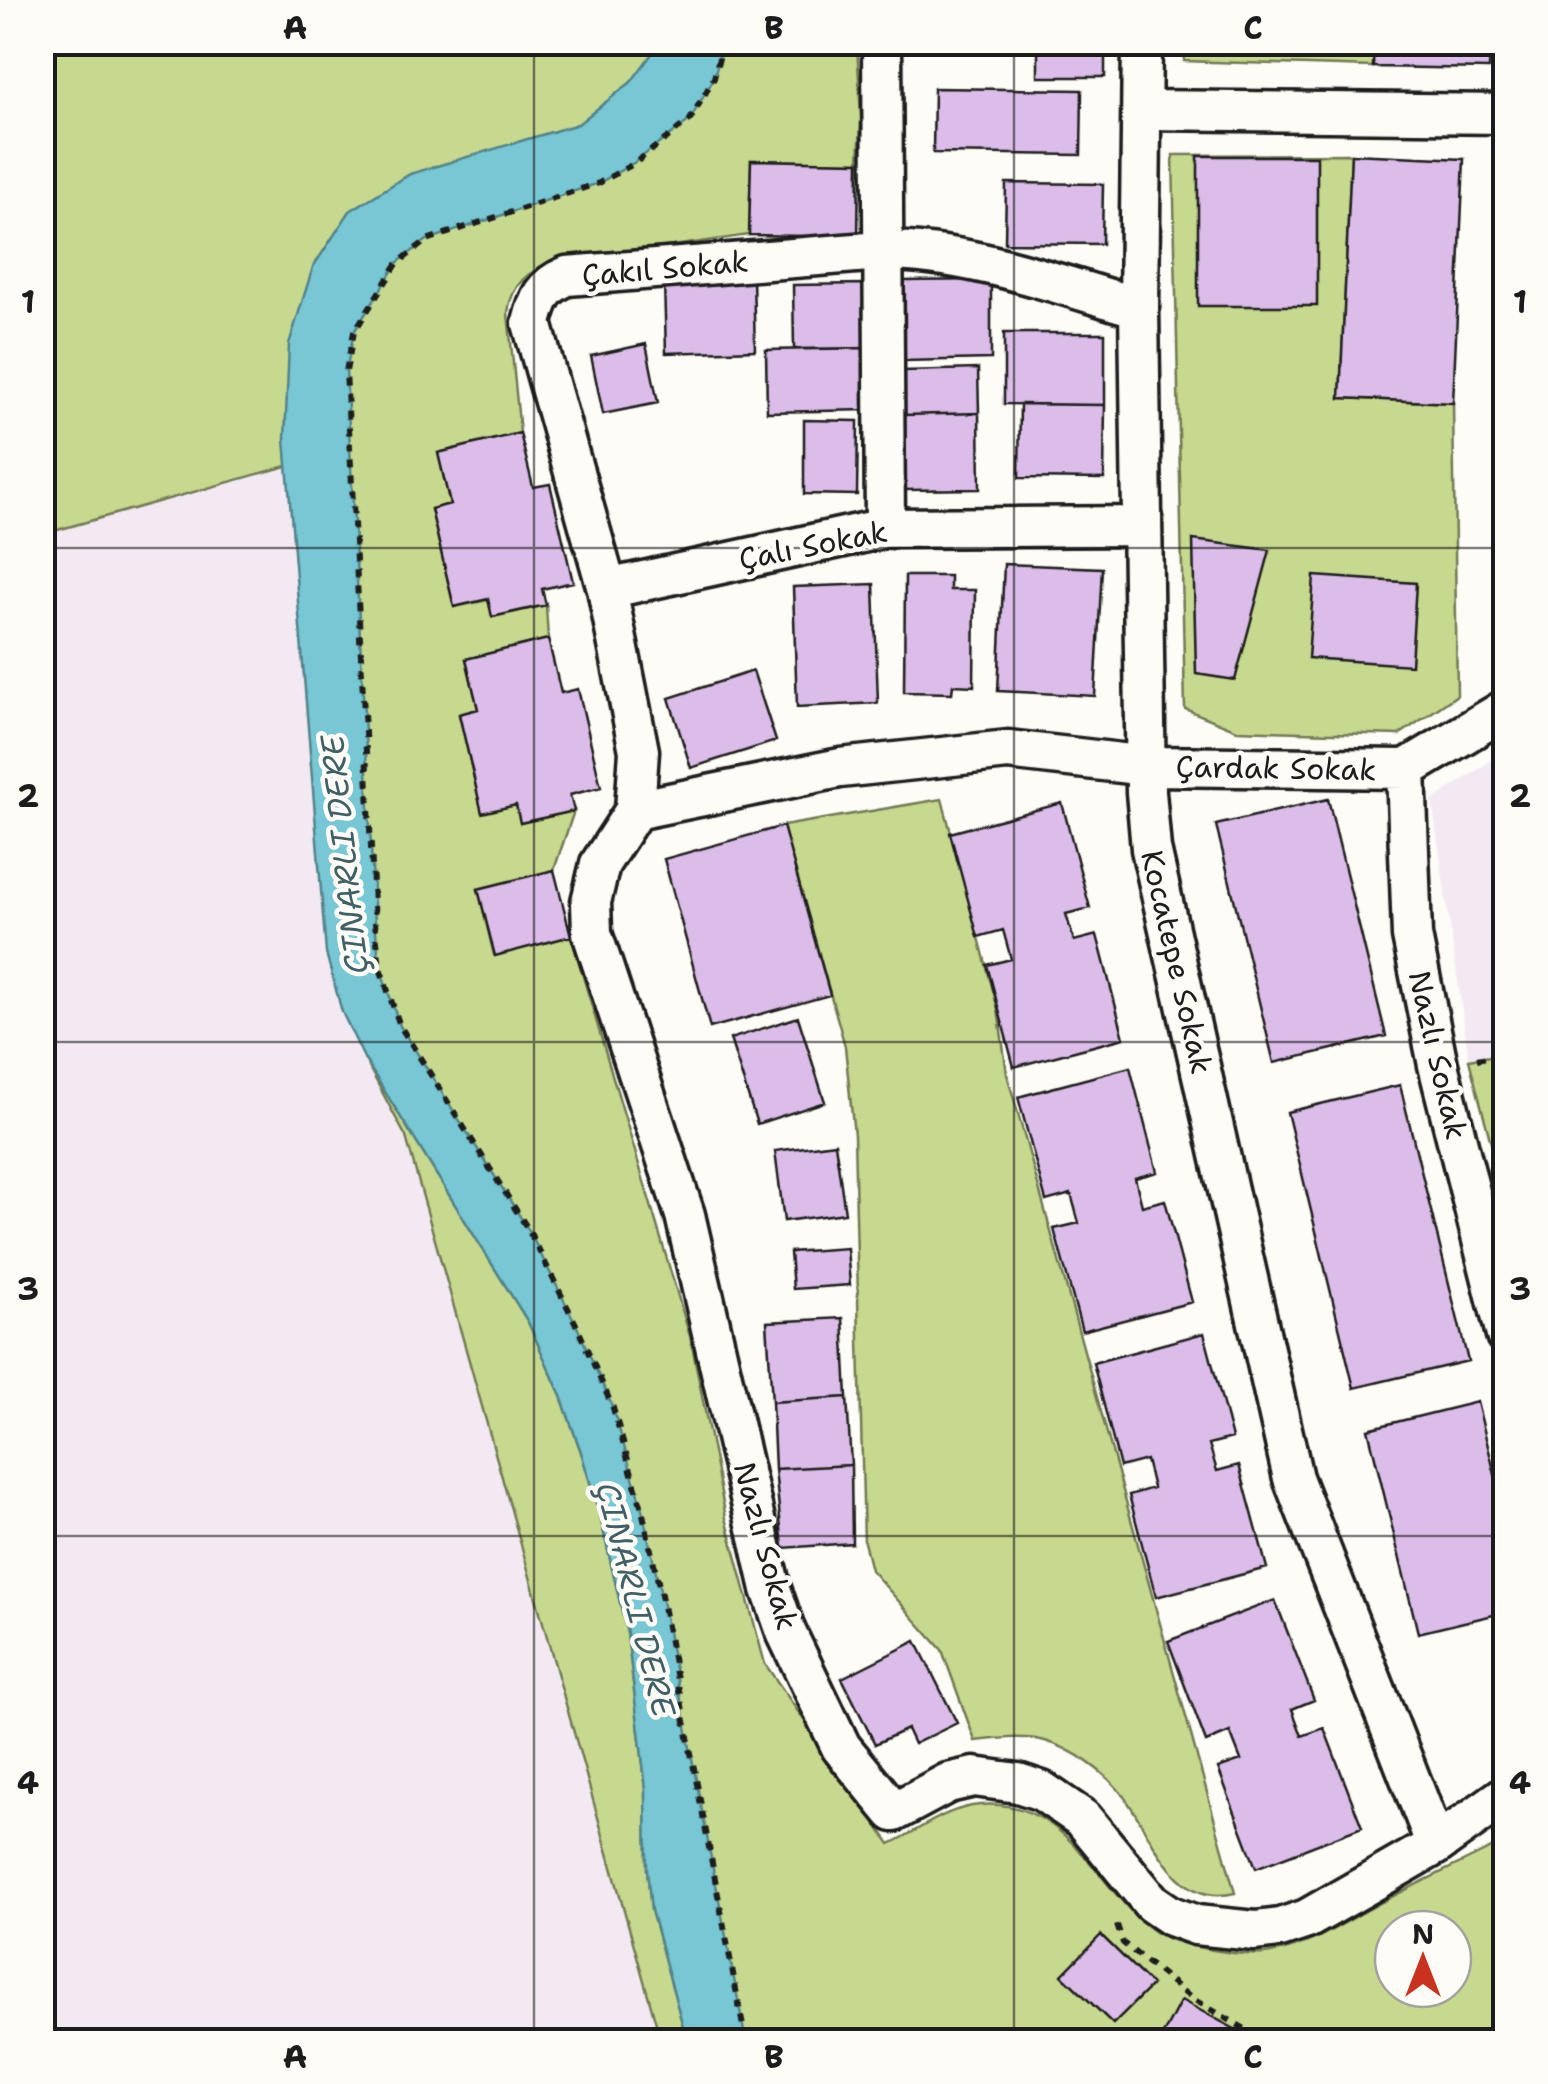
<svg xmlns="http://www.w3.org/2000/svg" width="1548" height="2084" viewBox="0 0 1548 2084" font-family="'Shantell Sans',sans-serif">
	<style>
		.built { fill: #f3e9f3 }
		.green { fill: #c7d98e; stroke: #727a55; stroke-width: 2.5; fill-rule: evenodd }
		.water { fill: #77c7d4; stroke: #53838a; stroke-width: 2.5 }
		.building { fill: #dcbde9; stroke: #1c1c1c; stroke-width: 2.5 }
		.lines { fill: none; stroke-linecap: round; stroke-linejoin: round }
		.street-casing { stroke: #1c1c1c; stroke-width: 45 }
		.path { stroke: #1c1c1c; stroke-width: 6; stroke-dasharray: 8 8; stroke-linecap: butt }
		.street { stroke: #fdfcf7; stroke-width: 38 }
		.grid { fill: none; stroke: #1c1c1c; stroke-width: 2.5; stroke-opacity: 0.55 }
		.labels { text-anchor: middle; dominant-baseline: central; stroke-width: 9; stroke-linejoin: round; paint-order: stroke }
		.street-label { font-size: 30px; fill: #1c1c1c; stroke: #fdfcf7 }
		.water-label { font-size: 32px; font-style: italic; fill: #406066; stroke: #fdfcf7 }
		.neatline { fill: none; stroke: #1c1c1c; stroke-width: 4 }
		.grid-label { font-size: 32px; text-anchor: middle; font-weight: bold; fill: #1c1c1c }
	</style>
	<rect width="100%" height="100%" fill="#fdfcf7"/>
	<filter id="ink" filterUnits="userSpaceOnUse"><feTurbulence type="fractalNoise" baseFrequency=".01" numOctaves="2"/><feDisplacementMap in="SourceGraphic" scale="20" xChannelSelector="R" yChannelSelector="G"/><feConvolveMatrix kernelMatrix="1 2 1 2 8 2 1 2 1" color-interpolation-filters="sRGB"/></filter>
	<g filter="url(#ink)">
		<path class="built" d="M 287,466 L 326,954 L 342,1012 L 406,1137 L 661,2041 L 43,2042 L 43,533 Z
			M 1505,751 L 1505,1196 L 1469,1060 L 1432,801 Z"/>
		<path class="green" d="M 43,43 L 857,43 L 861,119 L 859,162 L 751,160 L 749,235 L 556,263 C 529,269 511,285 508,313 L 520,433 L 438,453 L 450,504 L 431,510 L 454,607 L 488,600 L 493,617 L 546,605 L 548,639 L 466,659 L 478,709 L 459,715 L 482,812 L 516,805 L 521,823 L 574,811 L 554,870 L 478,889 L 494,955 L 571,936 L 691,1340 L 726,1518 L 765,1664 L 890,1844 C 920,1830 945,1808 980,1805 C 1068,1798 1095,1886 1152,1930 C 1173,1946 1238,1956 1264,1954 C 1303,1950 1335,1928 1369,1909 C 1413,1885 1460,1864 1505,1841 L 1505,2041 L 724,2041 L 574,1386 L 371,1028 L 316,467 L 287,466 L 43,534 ZM 1393,1929 L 1453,1929 L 1453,1989 L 1393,1989 Z
			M 1184,43 L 1374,43 L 1373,67 L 1184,61 Z
			M 1351,154 L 1340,398 L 1453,403 L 1457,695 L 1399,735 L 1237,730 L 1185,709 L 1173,155 Z
			M 942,799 L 998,1009 L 1007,1074 L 1235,1893 C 1172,1909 1153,1833 1122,1794 C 1104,1771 1073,1749 1045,1741 C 1023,1735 997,1739 975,1741 L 942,1650 L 871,1570 L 864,1542 L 854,1135 L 845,1046 L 783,826 Z
			M 1505,1053 L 1506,1053 L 1505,1196 L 1469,1060 Z
			M 364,1058 L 528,1322 L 560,1393 L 581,1452 L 600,1516 L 627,1633 L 646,1789 L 647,1869 L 651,1910 L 687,2041 L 661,2041 L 406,1137 Z"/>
		<path class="water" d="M 660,43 L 723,43 L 714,78 L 690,120 L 635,162 L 599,183 L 427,240 L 397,263 L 354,332 L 346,371 L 375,923 L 380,968 L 400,1026 L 528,1229 L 575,1322 L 613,1408 L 641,1505 L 661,1595 L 746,2042 L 687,2041 L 651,1910 L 647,1869 L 646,1789 L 627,1633 L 600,1516 L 581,1452 L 560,1393 L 528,1322 L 364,1058 L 342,1012 L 326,953 L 285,439 L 289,344 L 313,267 L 350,211 L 410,174 L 578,124 L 631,82 Z"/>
		<path class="building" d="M 1038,42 L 1105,42 L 1105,77 L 1038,77 Z
			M 1374,42 L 1490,42 L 1489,69 L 1373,67 Z
			M 934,88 L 1082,90 L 1081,155 L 933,153 Z
			M 1351,154 L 1464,159 L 1453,403 L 1340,398 Z
			M 1198,156 L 1317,156 L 1317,306 L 1198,306 Z
			M 751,160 L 859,162 L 858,237 L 749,235 Z
			M 1006,183 L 1103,184 L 1102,244 L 1005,243 Z
			M 753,279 L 755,350 L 666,353 L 664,282 Z
			M 991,280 L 991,359 L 903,361 L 901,281 Z
			M 867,284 L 868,348 L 794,349 L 793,285 Z
			M 1004,333 L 1105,333 L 1105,405 L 1004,404 Z
			M 646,344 L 658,403 L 603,414 L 591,356 Z
			M 868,348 L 869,410 L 767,412 L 766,350 Z
			M 978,369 L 979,413 L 904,415 L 903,371 Z
			M 1020,404 L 1105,405 L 1104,479 L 1019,478 Z
			M 979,413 L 980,489 L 905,490 L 904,415 Z
			M 804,420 L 858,421 L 857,495 L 804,494 Z
			M 520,433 L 533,487 L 550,484 L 573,582 L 542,589 L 546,605 L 492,617 L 488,599 L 454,607 L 431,509 L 450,504 L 438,453 Z
			M 1193,540 L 1270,550 L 1235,680 L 1196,674 Z
			M 1004,564 L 1102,568 L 1095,696 L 998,691 Z
			M 905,576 L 950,576 L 950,590 L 975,590 L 974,686 L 953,685 L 952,693 L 904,692 Z
			M 1314,576 L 1416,583 L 1411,665 L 1308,658 Z
			M 874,584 L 878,703 L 797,707 L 793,587 Z
			M 548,639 L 561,693 L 578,689 L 601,787 L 570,795 L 574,811 L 520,823 L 516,805 L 482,813 L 459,714 L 478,709 L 466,659 Z
			M 753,671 L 776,741 L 691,768 L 669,698 Z
			M 1328,799 L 1386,1036 L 1274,1063 L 1216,825 Z
			M 1062,803 L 1090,908 L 1066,914 L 1074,941 L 1097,935 L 1124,1038 L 1014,1067 L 987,965 L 1011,959 L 1003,930 L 978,937 L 950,833 Z
			M 783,826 L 830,995 L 710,1028 L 664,859 Z
			M 554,870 L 571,936 L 495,956 L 478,889 Z
			M 798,1017 L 825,1102 L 757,1124 L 730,1039 Z
			M 1130,1067 L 1157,1172 L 1135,1178 L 1142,1206 L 1165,1200 L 1192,1302 L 1082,1331 L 1054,1229 L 1079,1223 L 1071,1194 L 1046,1201 L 1018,1097 Z
			M 1400,1085 L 1468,1361 L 1354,1388 L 1287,1112 Z
			M 835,1143 L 845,1213 L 784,1221 L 775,1151 Z
			M 847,1248 L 850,1285 L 793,1289 L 790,1252 Z
			M 843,1318 L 847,1397 L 772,1402 L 767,1322 Z
			M 1204,1333 L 1232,1438 L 1209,1444 L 1217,1471 L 1239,1465 L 1267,1568 L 1156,1597 L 1129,1495 L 1153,1488 L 1146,1460 L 1120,1467 L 1093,1363 Z
			M 847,1397 L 851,1465 L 775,1469 L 772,1402 Z
			M 1477,1402 L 1506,1519 L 1506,1612 L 1418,1633 L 1368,1429 Z
			M 851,1465 L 852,1543 L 783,1548 L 775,1469 Z
			M 1275,1600 L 1314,1700 L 1292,1709 L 1302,1736 L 1324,1728 L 1362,1827 L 1256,1868 L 1218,1768 L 1241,1760 L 1230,1732 L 1206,1742 L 1168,1641 Z
			M 916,1641 L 957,1723 L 914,1744 L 907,1729 L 875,1744 L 842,1678 Z
			M 1101,1935 L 1152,1985 L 1113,2024 L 1062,1975 Z
			M 1181,2000 L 1257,2041 L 1257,2042 L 1159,2042 Z"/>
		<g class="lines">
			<defs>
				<path id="street" d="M 882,42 L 885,528
					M 1142,42 L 1139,308 L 1146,792 L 1151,849 L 1293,1478 L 1436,1845
					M 1142,110 L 1506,114
					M 1139,308 C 1054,283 970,251 881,251 L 567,276 C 543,286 538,298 532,323 L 607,589 L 639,751 L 635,810 L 600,864 L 591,902 L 592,933 L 685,1215 L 771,1589 L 786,1632 L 841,1747 L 894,1812 L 948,1783 L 974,1777 L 1018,1783 L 1042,1791 L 1083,1819 L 1152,1903 L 1171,1916 L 1196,1925 L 1255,1931 L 1280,1928 L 1307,1919 L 1436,1845 L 1506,1795
					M 607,589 L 885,528 L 1142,526
					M 1406,769 L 1412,936 L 1438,1065 L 1506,1335
					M 1406,769 L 1506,709
					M 635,810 L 840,768 L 1008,750 L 1147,766 L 1406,769"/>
			</defs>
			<use href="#street" class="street-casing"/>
			<path class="path" d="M 723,42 L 714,78 L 690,120 L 635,163 L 599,183 L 427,240 L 397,264 L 354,332 L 346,371 L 375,923 L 380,968 L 400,1026 L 528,1229 L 575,1322 L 613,1408 L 641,1505 L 661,1595 L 746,2042
				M 1477,1059 L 1506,1053
				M 1117,1925 L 1123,1943 L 1191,1998 L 1268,2042"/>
			<use href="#street" class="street"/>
		</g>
	</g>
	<path class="grid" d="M 534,42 L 534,2042M 1014,42 L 1014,2042M 42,548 L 1506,548M 42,1042 L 1506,1042M 42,1536 L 1506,1536"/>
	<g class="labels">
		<g class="street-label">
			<text transform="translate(665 268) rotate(-5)">Çakıl Sokak</text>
			<text transform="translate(813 545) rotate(-11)">Çalı Sokak</text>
			<text transform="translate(1276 768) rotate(1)">Çardak Sokak</text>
			<text transform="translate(1177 962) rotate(77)">Kocatepe Sokak</text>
			<text transform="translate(1438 1055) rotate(77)">Nazlı Sokak</text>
			<text transform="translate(766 1546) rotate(75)">Nazlı Sokak</text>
		</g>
		<g class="water-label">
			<text transform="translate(344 855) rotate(-96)">ÇINARLI DERE</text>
			<text transform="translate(636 1599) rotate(76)">ÇINARLI DERE</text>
		</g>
	</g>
	<rect width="1548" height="2084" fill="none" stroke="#fdfcf7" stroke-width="110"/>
	<g transform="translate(1423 1959)"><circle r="48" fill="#fdfcf7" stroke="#a3a29f" stroke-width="2.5"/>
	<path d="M0-8L18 38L0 25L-18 38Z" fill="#c8321e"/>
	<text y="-15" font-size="28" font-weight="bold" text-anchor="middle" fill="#1c1c1c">N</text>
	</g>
	<rect x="55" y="55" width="1438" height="1974" class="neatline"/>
	<g class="grid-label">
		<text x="295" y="39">A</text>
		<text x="774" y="39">B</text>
		<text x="1253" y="39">C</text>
		<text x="28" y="313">1</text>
		<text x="1520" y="313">1</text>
		<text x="28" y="807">2</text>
		<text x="1520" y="807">2</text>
		<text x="28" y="1300">3</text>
		<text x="1520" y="1300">3</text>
		<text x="28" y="1794">4</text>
		<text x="1520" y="1794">4</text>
		<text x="295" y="2068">A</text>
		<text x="774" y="2068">B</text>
		<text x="1253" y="2068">C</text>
	</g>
</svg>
